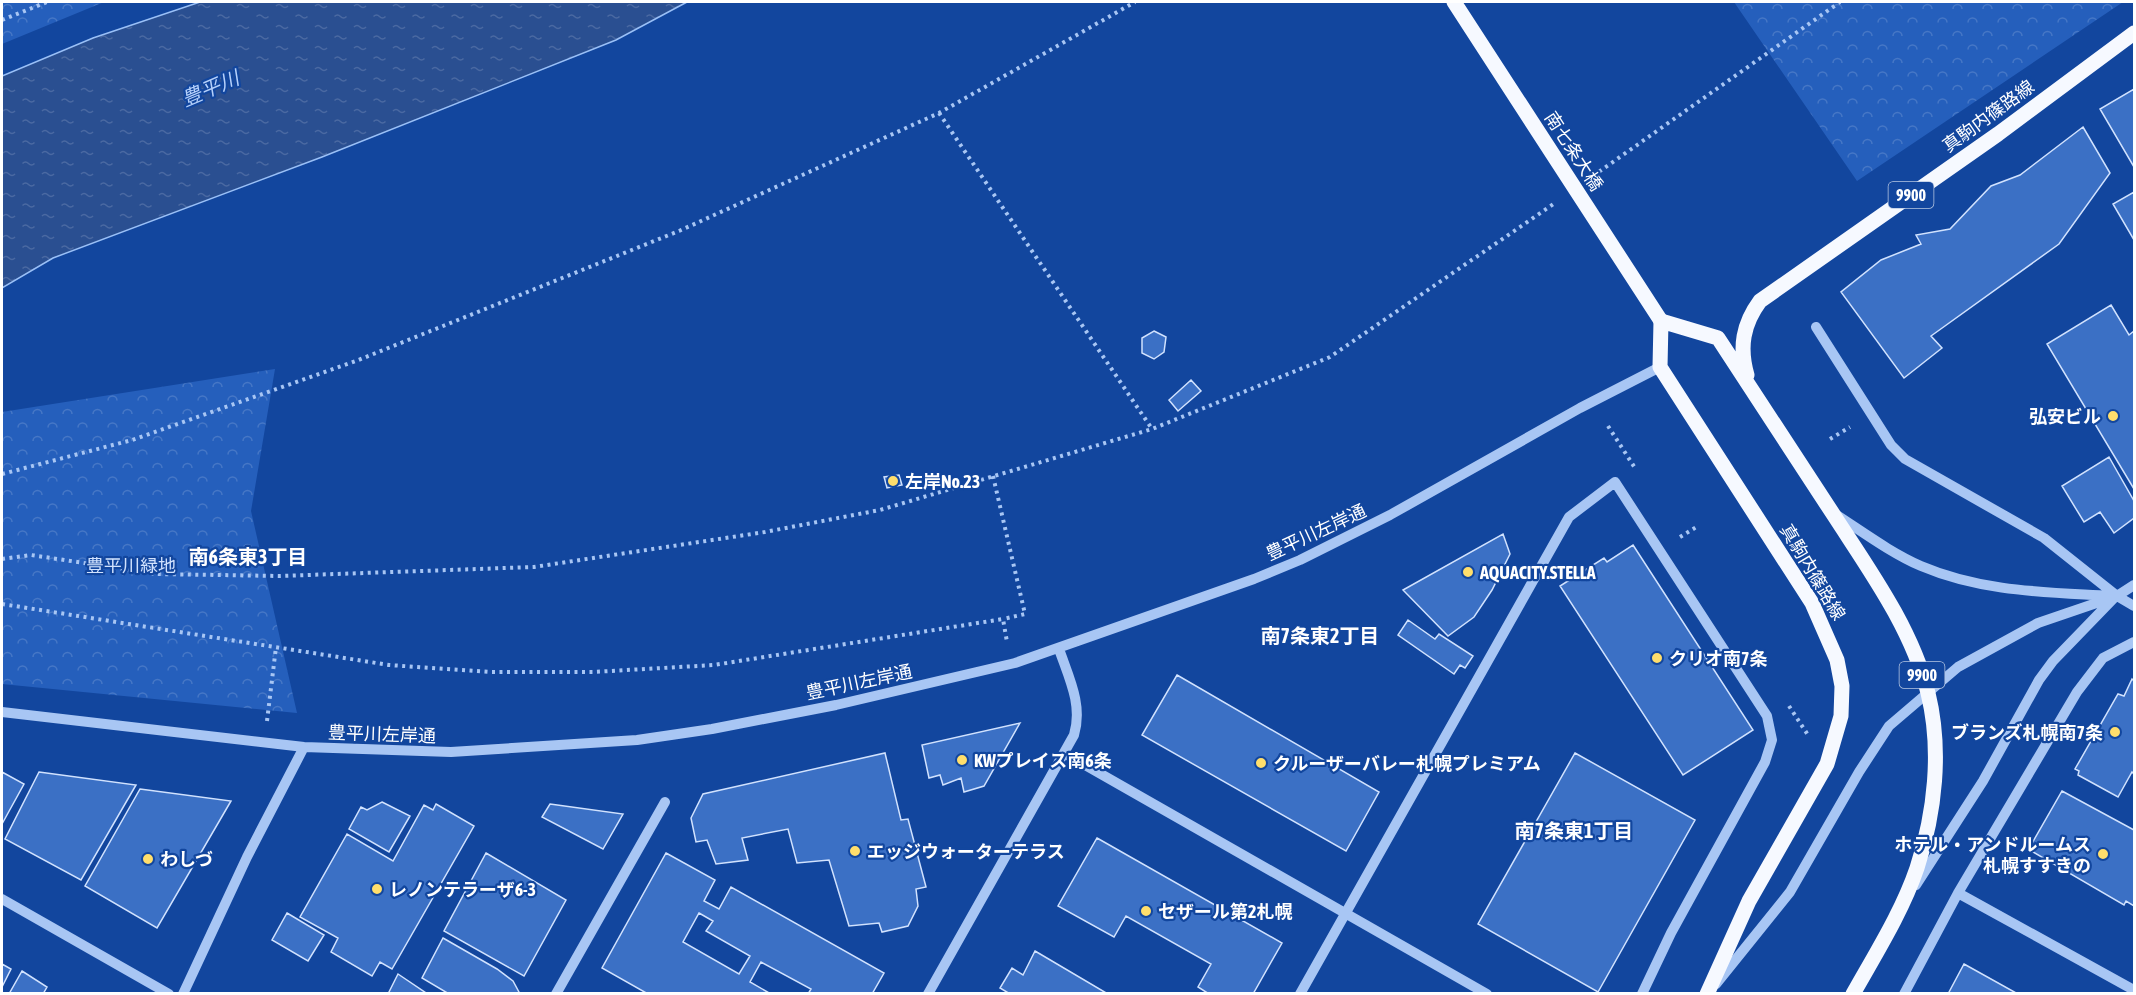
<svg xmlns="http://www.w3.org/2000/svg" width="2136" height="995" viewBox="0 0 2136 995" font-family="'Asap Condensed','Noto Sans JP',sans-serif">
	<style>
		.forest { fill: url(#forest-crowns) }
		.water { fill: url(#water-ripples); stroke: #9ac0f7; stroke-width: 1.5 }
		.building { fill: #3b70c5; stroke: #d1e2fe; stroke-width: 1.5; fill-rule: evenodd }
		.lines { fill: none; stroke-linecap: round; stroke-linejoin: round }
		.path { stroke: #a8c6f4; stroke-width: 4; stroke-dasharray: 3 4.5; stroke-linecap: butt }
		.minor { stroke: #a8c6f4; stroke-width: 10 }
		.major { stroke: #f6f9ff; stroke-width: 15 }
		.major-bridge { stroke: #f6f9ff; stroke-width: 15 }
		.poi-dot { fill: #ffde6c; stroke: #12469e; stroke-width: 2 }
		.labels { text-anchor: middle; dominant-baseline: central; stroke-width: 4.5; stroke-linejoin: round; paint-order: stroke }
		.shield { fill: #12469e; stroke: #b8c8e2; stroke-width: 1.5 }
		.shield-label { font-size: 16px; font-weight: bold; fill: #fff }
		.street-label { font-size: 18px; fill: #fff; stroke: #12469e }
		.poi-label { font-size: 18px; font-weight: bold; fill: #fff; stroke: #12469e; text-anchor: start }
		.park-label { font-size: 18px; fill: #d1e2fe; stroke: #12469e }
		.water-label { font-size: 20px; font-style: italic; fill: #b5d0fb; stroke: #12469e }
		.neighbourhood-label { font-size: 20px; font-weight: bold; fill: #fff; stroke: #12469e }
	</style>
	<defs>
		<pattern id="forest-crowns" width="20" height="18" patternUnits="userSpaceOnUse" patternTransform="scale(1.5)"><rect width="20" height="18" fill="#255fbc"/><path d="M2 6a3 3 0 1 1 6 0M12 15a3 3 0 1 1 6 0" fill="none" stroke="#4677c6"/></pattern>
		<pattern id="water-ripples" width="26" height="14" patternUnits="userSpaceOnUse" patternTransform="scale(1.5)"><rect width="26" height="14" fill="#2a4f91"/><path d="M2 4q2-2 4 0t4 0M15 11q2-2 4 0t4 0" fill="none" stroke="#4a69a2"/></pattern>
	</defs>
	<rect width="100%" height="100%" fill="#12469e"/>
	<path class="forest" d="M 2,2 L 104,2 L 2,44 Z
		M 1734,2 L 2123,2 L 1857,181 Z
		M 275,369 L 251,511 L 297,713 L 2,684 L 2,412 Z"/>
	<path class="water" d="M 200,2 L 687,2 L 616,40 L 322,157 L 53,258 L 2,288 L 2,76 L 93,38 Z"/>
	<path class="building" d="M 2134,89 L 2134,167 L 2100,109 Z
		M 2083,127 L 2110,173 L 2059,244 L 1931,336 L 1942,348 L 1904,378 L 1841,292 L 1881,260 L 1921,244 L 1916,235 L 1950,229 L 1991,186 L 2020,175 Z
		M 2134,192 L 2134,240 L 2113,204 Z
		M 2111,305 L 2129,335 L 2134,331 L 2134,489 L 2047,344 Z
		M 1154,331 L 1166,337 L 1164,352 L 1154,359 L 1142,353 L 1142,338 Z
		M 1191,380 L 1201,391 L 1178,411 L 1169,400 Z
		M 2109,457 L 2134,501 L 2134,518 L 2114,533 L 2100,512 L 2084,522 L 2062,486 Z
		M 899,475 L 902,485 L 887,488 L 884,477 Z
		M 1503,534 L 1510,554 L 1492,590 L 1474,617 L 1448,636 L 1403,590 Z
		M 1633,545 L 1753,730 L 1683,775 L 1560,586 L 1604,558 L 1607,562 Z
		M 1408,620 L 1435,639 L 1439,634 L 1473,656 L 1465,668 L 1460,665 L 1454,674 L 1398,635 Z
		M 1177,675 L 1379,792 L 1346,851 L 1142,735 Z
		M 2132,679 L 2134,681 L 2134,774 L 2132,772 L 2118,797 L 2078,775 L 2079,771 L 2075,769 L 2118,694 L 2124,696 Z
		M 1020,723 L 984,786 L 964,792 L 961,778 L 943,785 L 940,775 L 929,778 L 922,745 Z
		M 885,753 L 901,820 L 908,819 L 926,887 L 916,889 L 918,906 L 908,926 L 882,932 L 879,923 L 849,926 L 829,860 L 797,863 L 788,829 L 742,838 L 748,860 L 716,864 L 707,840 L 696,842 L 691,818 L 703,794 Z
		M 1575,753 L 1695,820 L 1598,992 L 1478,924 Z
		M 2,772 L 24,784 L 2,824 Z
		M 39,772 L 136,785 L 81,880 L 5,839 Z
		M 140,789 L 231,801 L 157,928 L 85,886 Z
		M 2062,791 L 2134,830 L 2134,906 L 2126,901 L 2124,905 L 2033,852 L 2036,848 L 2031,845 Z
		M 382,802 L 410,816 L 389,852 L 349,829 L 361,807 L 367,810 Z
		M 436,804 L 474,826 L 392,969 L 380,962 L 372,976 L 331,952 L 338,938 L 300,917 L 347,834 L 393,861 L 424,805 L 433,810 Z
		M 550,804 L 623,814 L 603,849 L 542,817 Z
		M 1097,838 L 1282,943 L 1253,994 L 1209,994 L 1198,987 L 1211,964 L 1126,916 L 1114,937 L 1058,906 Z
		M 486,853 L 566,900 L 524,976 L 444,931 Z
		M 666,853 L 715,880 L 704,901 L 719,909 L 731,887 L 884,973 L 872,994 L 808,994 L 811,989 L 761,962 L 750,982 L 771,994 L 648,994 L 602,968 ZM 699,913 L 713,921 L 706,931 L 750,956 L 739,974 L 683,942 Z
		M 287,913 L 324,935 L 308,961 L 272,940 Z
		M 443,938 L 497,969 L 513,981 L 520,994 L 449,994 L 422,978 Z
		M 1035,951 L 1108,994 L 1010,994 L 1000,988 L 1012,968 L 1023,975 Z
		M 2,964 L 11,969 L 2,987 Z
		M 1964,964 L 2018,994 L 1948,994 Z
		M 22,971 L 47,987 L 43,994 L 9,994 Z
		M 398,974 L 426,993 L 426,994 L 388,994 Z"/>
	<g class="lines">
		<path class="path" d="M 2,20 L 47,2
			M 939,113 L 1152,429
			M 1593,176 L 1840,2
			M 1608,426 L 1635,468
			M 1830,439 L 1850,427
			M 2,474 L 132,440 L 356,361 L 679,231 L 939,113 L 1135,2
			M 993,476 L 1025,614 L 1003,619
			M 1680,537 L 1698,526
			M 2,559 L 31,555 L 157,574 L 279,576 L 534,567 L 765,532 L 880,510 L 1152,429 L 1330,357 L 1555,203
			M 2,604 L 389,665 L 490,672 L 593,672 L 714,665 L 1003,619 L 1007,642
			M 1789,706 L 1808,735
			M 267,721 L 276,647"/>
		<path class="minor" d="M 1816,327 L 1891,445 L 1905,459 L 2044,538 L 2117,596 L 2134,606
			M 1835,514 C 1863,532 1891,553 1921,566 C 1982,592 2046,592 2110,596
			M 2,712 L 304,747 L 451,752 L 637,740 L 712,729 L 836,705 L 1015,663 L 1254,579 L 1300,560 L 1390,515 L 1580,408 L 1660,367
			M 1064,753 L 1487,994
			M 1916,885 L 1983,781 L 2039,680 L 2053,661 L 2114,598
			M 1958,893 L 2134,990
			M 2,899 L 169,994
			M 1716,984 L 1790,892 L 1859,772 L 1889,726 L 1958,667 L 2038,623 L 2117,596 L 2134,585
			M 183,994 L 247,857 L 304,747
			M 556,994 L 665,802
			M 928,994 L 1074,735 C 1083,705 1069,678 1059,649
			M 1300,994 L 1569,517 L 1615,482 L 1767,716 L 1772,740 L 1765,762 L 1671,933 L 1642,994
			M 1904,994 L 1958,893 L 2077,692 L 2103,658 L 2134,642"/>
		<path class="major" d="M 1747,375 C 1739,347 1743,324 1760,301 L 1998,134 L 2134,33
			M 1707,994 L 1749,901 L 1827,764 L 1841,716 L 1842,686 L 1837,660 L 1812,603 L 1660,367 L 1661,321 L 1718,338 C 1757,397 1796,457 1835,517 C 1870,571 1912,629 1928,693 C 1942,750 1935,813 1917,868 C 1902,912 1876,953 1853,994"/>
		<path class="major-bridge" d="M 1454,2 L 1661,321"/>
	</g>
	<g class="poi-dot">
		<circle cx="2113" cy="416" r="6"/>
		<circle cx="893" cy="481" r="6"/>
		<circle cx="1468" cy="572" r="6"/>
		<circle cx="1657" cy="658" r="6"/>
		<circle cx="2115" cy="732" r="6"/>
		<circle cx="962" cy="760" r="6"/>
		<circle cx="1261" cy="763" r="6"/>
		<circle cx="855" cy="851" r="6"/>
		<circle cx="2103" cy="854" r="6"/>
		<circle cx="148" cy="859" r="6"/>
		<circle cx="377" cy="889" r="6"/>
		<circle cx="1146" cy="911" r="6"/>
	</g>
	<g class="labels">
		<g class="shield">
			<rect x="1888.5" y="182" width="45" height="26" rx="4.5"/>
			<rect x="1899.5" y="662" width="45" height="26" rx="4.5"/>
		</g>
		<g class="shield-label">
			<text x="1911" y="195">9900</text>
			<text x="1922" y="675">9900</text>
		</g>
		<g class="street-label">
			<text transform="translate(1988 116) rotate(-36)">真駒内篠路線</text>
			<text transform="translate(1574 151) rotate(57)">南七条大橋</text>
			<text transform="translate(1316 532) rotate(-25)">豊平川左岸通</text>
			<text transform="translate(1813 572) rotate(59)">真駒内篠路線</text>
			<text transform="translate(859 682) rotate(-12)">豊平川左岸通</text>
			<text transform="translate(382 734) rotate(2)">豊平川左岸通</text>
		</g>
		<g class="poi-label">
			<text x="2101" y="416" text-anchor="end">弘安ビル</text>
			<text x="905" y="481">左岸No.23</text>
			<text x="1480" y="572">AQUACITY.STELLA</text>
			<text x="1669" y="658">クリオ南7条</text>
			<text x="2103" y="732" text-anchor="end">ブランズ札幌南7条</text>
			<text x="974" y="760">KWプレイス南6条</text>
			<text x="1273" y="763">クルーザーバレー札幌プレミアム</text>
			<text x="2091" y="844" text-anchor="end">ホテル・アンドルームス<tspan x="2091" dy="21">札幌すすきの</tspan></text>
			<text x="867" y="851">エッジウォーターテラス</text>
			<text x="160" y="859">わしづ</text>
			<text x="389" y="889">レノンテラーザ6-3</text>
			<text x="1158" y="911">セザール第2札幌</text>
		</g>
		<g class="park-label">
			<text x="131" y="565">豊平川緑地</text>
		</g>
		<g class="water-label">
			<text transform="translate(210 88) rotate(-23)">豊平川</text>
		</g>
		<g class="neighbourhood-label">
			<text x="248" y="556">南6条東3丁目</text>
			<text x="1320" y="635">南7条東2丁目</text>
			<text x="1574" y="830">南7条東1丁目</text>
		</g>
	</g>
	<rect width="2136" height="995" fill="none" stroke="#ffffff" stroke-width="6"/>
</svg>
